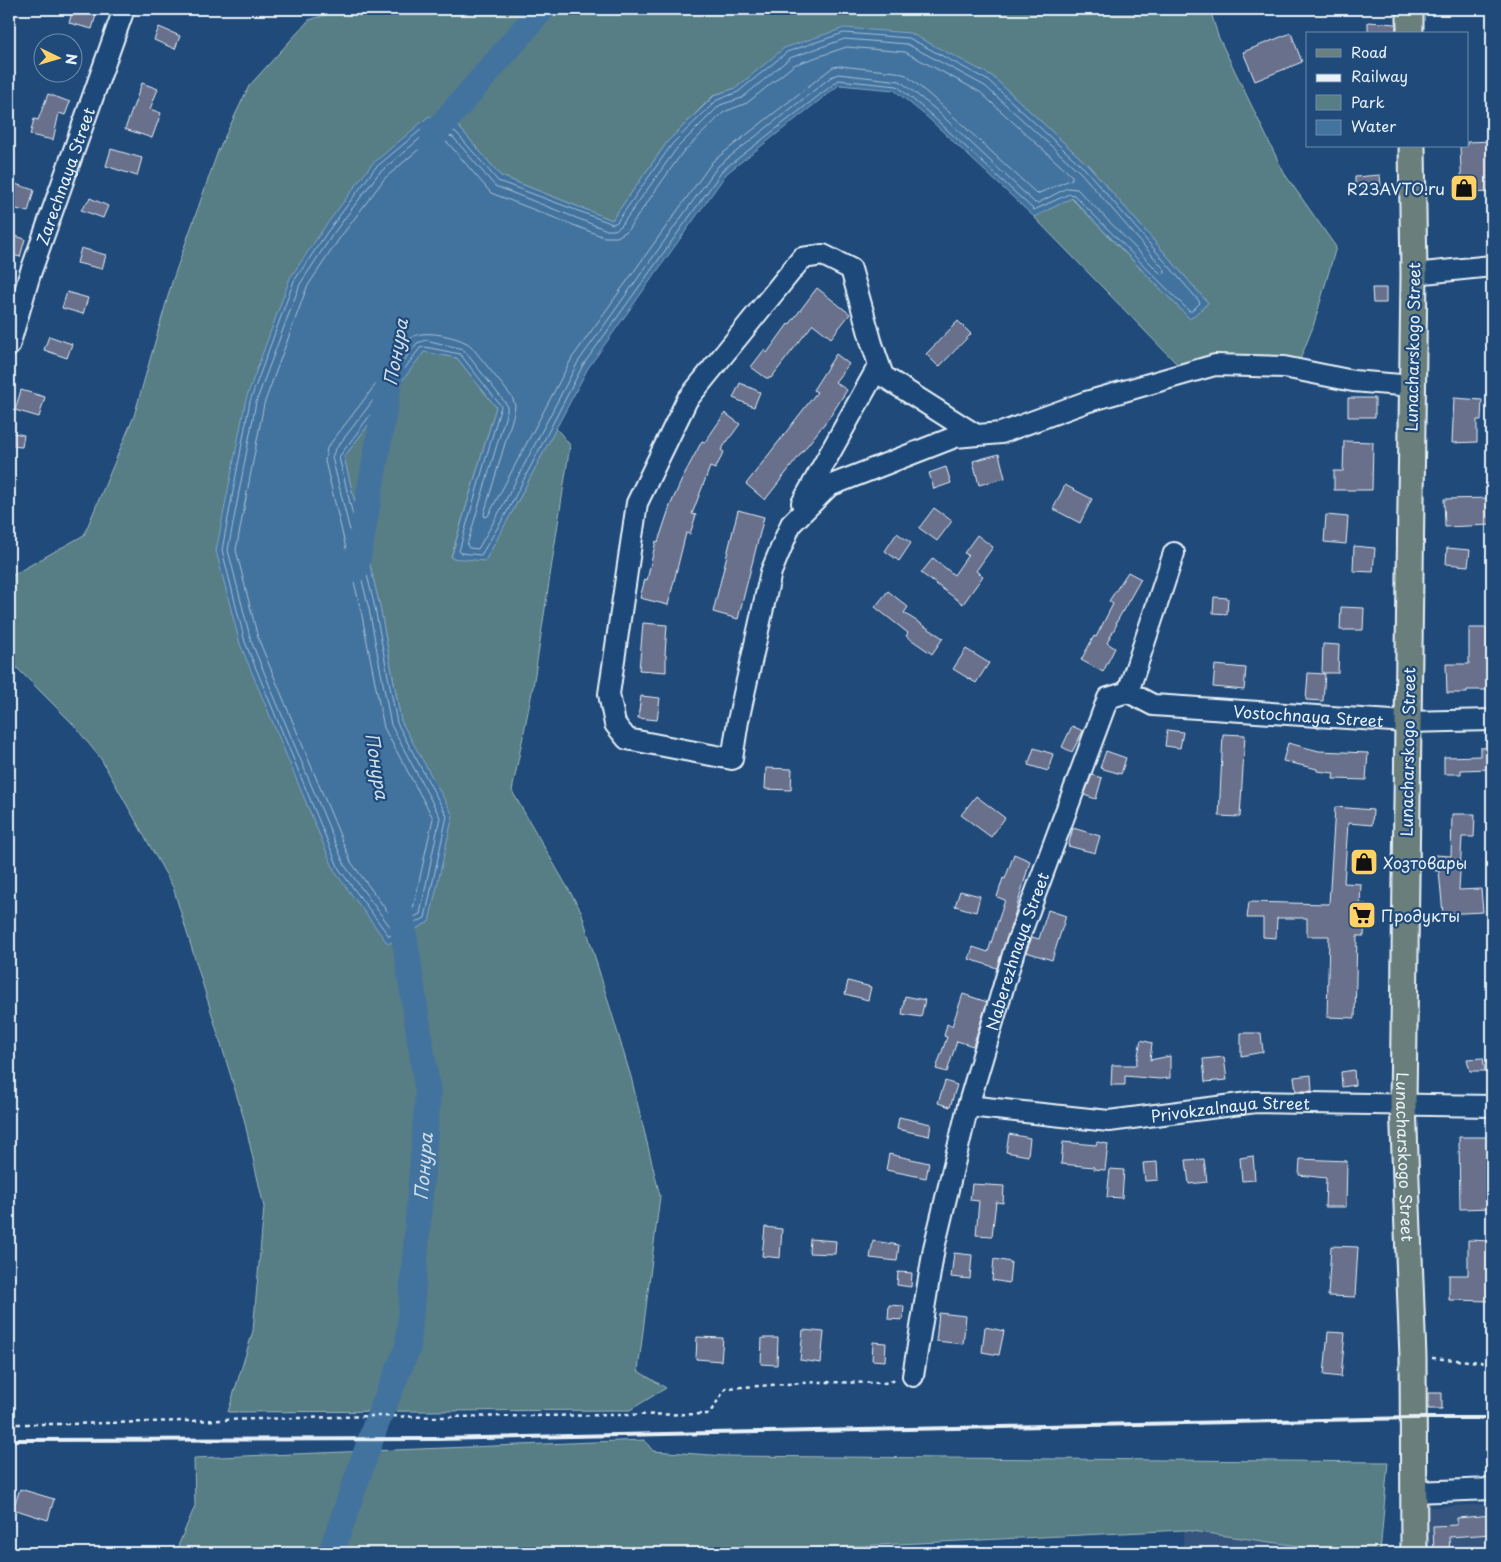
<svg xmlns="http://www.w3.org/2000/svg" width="1501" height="1562" viewBox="0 0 1501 1562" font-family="'Playpen Sans',sans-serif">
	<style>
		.built { fill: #35557f }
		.green { fill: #577e84; stroke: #a0b8be }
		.water { fill: #43739f; stroke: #85a5c3 }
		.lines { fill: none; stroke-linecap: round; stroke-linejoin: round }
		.shore { stroke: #a6bfd4; stroke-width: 1 }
		.river { stroke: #43739f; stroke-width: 26 }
		.building { fill: #69708c; stroke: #e8f1f8 }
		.minor-casing { stroke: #e8f1f8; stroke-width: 24 }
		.major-casing { stroke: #e8f1f8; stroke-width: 29 }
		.path { stroke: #e8f1f8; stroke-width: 2.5; stroke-dasharray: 4 4; stroke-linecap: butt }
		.minor { stroke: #1f4a7a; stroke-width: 20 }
		.major { stroke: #6b7f7c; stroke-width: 25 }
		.rail { stroke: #e8f1f8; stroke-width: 4 }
		.labels { text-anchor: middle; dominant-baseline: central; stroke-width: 4.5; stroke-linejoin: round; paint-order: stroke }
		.street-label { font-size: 16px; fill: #e8f1f8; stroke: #1f4a7a }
		.poi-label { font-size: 16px; fill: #e8f1f8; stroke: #1f4a7a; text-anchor: start }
		.water-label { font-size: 18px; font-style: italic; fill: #cfdeeb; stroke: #1f4a7a }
	</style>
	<rect width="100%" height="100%" fill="#1f4a7a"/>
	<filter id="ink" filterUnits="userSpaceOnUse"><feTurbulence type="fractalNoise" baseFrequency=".02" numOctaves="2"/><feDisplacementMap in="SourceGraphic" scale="10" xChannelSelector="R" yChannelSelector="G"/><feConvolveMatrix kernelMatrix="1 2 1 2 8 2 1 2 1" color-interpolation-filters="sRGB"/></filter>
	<g filter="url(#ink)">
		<path class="built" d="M 1492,1504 L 1492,1553 L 1428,1553 L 1426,1507 Z
			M 1184,1530 L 1349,1553 L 1182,1553 Z"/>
		<path class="green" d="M 344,9 L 1210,9 L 1218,36 L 1284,173 L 1336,247 L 1313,327 L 1299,362 L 1212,358 L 1178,365 L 1034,217 L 1071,198 L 1190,319 L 1208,303 L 1089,166 L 992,76 L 785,48 L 736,88 L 714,95 L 668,141 L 612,220 L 501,176 L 459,127 L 216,551 L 425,767 L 401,721 L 380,607 L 344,457 L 424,351 L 457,358 L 496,407 L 451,557 L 511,514 L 556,428 L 570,445 L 533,687 L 512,791 L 581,911 L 631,1077 L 660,1196 L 638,1371 L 666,1388 L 630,1410 L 228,1412 L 253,1331 L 264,1207 L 244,1119 L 173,887 L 101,759 L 73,724 L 9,660 L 11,576 L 84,535 L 134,416 L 172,282 L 218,151 L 249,86 L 309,20 Z
			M 644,1440 L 653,1451 L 726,1456 L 1388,1462 L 1380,1553 L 1349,1553 L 1184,1530 L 715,1553 L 175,1553 L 195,1506 L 194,1458 Z"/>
		<path class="water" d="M 844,28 L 910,33 L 992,76 L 1089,166 L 1208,303 L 1190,319 L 1072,198 L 1034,217 L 927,117 L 894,90 L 839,85 L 727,173 L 588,368 L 511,514 L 485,561 L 451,558 L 496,407 L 457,358 L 424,352 L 344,457 L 380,607 L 401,721 L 453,815 L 429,922 L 388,944 L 335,872 L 240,644 L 216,551 L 246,399 L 290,278 L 324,228 L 371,165 L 429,116 L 459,127 L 501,176 L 612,220 L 668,141 L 715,95 L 736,88 L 784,48 Z"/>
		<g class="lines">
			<path class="shore" d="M 844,33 L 909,38 L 989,81 L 1085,169 L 1199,301 L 1200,303 L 1192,311 L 1189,311 L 1074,195 L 1069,194 L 1034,210 L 930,114 L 897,86 L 839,80 L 723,170 L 583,365 L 507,512 L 481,555 L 461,553 L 459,551 L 501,406 L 460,354 L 425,347 L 420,348 L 339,457 L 375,608 L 397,723 L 447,816 L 425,918 L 389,936 L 339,869 L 245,642 L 222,550 L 250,401 L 294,281 L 328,231 L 375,168 L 429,123 L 456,132 L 498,181 L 613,224 L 617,222 L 672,144 L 717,100 L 738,92 L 787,52 Z
				M 845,39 L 907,44 L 985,86 L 1081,173 L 1165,270 L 1165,273 L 1161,274 L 1077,189 L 1067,188 L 1038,203 L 1035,203 L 935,109 L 900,81 L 838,74 L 831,77 L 718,166 L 578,362 L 501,509 L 478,549 L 469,548 L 467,545 L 507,411 L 507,405 L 463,349 L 426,340 L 417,343 L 335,450 L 332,457 L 369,609 L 391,725 L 440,817 L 420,914 L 391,928 L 345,866 L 251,641 L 228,550 L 256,402 L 300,284 L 333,234 L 379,173 L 430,130 L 453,137 L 495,186 L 607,230 L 615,230 L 621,226 L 677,148 L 720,105 L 742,98 L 790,58 Z
				M 847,47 L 905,52 L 980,92 L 1072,176 L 1072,179 L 1037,194 L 939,103 L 906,75 L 896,72 L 840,66 L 833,67 L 713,161 L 572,358 L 488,516 L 485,517 L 484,514 L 514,413 L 515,405 L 512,397 L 471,346 C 461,337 424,329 412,337 L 327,448 L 325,461 L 361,611 L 384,728 L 433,818 L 413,909 L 393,919 L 351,862 L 258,638 L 236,550 L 264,404 L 307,287 L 339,239 L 385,178 L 432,138 L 448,143 L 491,193 L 604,237 L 617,237 L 627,231 L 682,153 L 724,112 L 747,103 L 794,65 Z"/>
			<g class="river">
				<path d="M 431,153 L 434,134 L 542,9"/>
				<path d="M 356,569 L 392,366"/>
				<path id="s1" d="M 331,1553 L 376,1424 L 408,1347 L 428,1093 L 399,901"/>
			</g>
		</g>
		<path class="building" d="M 73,9 L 88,9 L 97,11 L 92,29 L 69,23 Z
			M 1368,22 L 1396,24 L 1396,34 L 1368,34 Z
			M 159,27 L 180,36 L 175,49 L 154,40 Z
			M 1291,33 L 1302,62 L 1255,81 L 1243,52 Z
			M 142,83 L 158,89 L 150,109 L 161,113 L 152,138 L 125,129 Z
			M 48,94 L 70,102 L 65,115 L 59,113 L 53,140 L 30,135 L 34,119 L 38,120 Z
			M 1492,141 L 1492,192 L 1462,193 L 1460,146 L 1467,146 L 1467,142 Z
			M 111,149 L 142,158 L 137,176 L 106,166 Z
			M 1380,175 L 1381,186 L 1355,188 L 1355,177 Z
			M 9,182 L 34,190 L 28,212 L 9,207 Z
			M 90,198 L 108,206 L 103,218 L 81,210 Z
			M 9,234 L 25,239 L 20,257 L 9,254 Z
			M 81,248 L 106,255 L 102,269 L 77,263 Z
			M 817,288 L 850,314 L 831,338 L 813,324 L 771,378 L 766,378 L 751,367 L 764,350 L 767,353 L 788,324 L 789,325 Z
			M 1372,288 L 1386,288 L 1386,303 L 1373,303 Z
			M 67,292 L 88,298 L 83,314 L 62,308 Z
			M 958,321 L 971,334 L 939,367 L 926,354 Z
			M 49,336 L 72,344 L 67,358 L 44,350 Z
			M 836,354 L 849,364 L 835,382 L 847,390 L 831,415 L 765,500 L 746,484 L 817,392 L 813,390 Z
			M 740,383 L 760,392 L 754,407 L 733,398 Z
			M 21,390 L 45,397 L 39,417 L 15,410 Z
			M 1348,398 L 1375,398 L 1375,417 L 1348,417 Z
			M 1454,398 L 1482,400 L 1481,420 L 1477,420 L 1477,442 L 1452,443 Z
			M 725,413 L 740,424 L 721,450 L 724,452 L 715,469 L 710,467 L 692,514 L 696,515 L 690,534 L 686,533 L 668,605 L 640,598 L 645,579 L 647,580 L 656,541 L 658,542 L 670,506 L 684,475 L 702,441 L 705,442 Z
			M 9,432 L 24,435 L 22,447 L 9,446 Z
			M 1344,441 L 1373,442 L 1372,490 L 1334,490 L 1334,471 L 1343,471 Z
			M 999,454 L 1005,478 L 979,485 L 973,461 Z
			M 946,467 L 951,483 L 934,489 L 929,473 Z
			M 1065,485 L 1092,499 L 1080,523 L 1053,509 Z
			M 1491,498 L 1491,525 L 1445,527 L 1444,499 Z
			M 934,508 L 952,521 L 937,541 L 919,528 Z
			M 738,510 L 764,517 L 738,619 L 713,612 Z
			M 1326,515 L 1348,517 L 1346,544 L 1324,542 Z
			M 897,533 L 911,543 L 899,561 L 885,551 Z
			M 977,535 L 993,547 L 976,571 L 983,576 L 963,604 L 921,573 L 933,558 L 954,575 L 968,555 L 964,553 Z
			M 1354,546 L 1375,548 L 1373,572 L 1353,571 Z
			M 1447,548 L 1470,550 L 1468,566 L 1446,564 Z
			M 1128,572 L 1141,579 L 1116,623 L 1117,624 L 1107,643 L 1115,648 L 1103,672 L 1081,660 L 1094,636 L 1096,637 L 1113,604 L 1109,601 Z
			M 888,591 L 908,607 L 904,613 L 943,638 L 932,654 L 906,636 L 908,633 L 875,607 Z
			M 1214,597 L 1228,598 L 1227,614 L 1213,613 Z
			M 1341,607 L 1364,608 L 1363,630 L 1340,630 Z
			M 643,623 L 667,625 L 665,655 L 666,655 L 666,672 L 639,670 Z
			M 1469,628 L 1487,628 L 1487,662 L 1492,662 L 1492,690 L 1467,690 L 1467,693 L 1447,693 L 1446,664 L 1469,664 Z
			M 1323,644 L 1339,645 L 1338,673 L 1322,673 Z
			M 966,649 L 989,663 L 976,683 L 953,669 Z
			M 1215,665 L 1246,668 L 1244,690 L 1213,687 Z
			M 1308,673 L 1325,674 L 1323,701 L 1306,700 Z
			M 641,696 L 660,698 L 657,720 L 638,718 Z
			M 1072,726 L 1083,731 L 1072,752 L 1062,747 Z
			M 1167,730 L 1183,732 L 1180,748 L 1165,746 Z
			M 1223,734 L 1245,735 L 1240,817 L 1219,816 Z
			M 1288,743 L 1319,751 L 1368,753 L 1366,780 L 1333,779 L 1334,773 L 1317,771 L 1317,769 L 1283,761 Z
			M 1492,747 L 1492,769 L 1461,770 L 1461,774 L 1444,774 L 1444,757 L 1480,756 L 1480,748 Z
			M 1034,748 L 1053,754 L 1048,771 L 1028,765 Z
			M 1106,751 L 1126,758 L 1121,774 L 1100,768 Z
			M 766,768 L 792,769 L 791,790 L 765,789 Z
			M 1092,775 L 1102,778 L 1096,799 L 1084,795 Z
			M 976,796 L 1005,818 L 991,837 L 961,815 Z
			M 1335,807 L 1373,810 L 1372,825 L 1348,823 L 1344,883 L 1361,884 L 1360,904 L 1366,904 L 1364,936 L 1357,936 L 1355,1018 L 1327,1017 L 1329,936 L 1307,936 L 1307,918 L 1277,918 L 1276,938 L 1263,937 L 1263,918 L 1247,918 L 1249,902 L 1329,904 Z
			M 1452,814 L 1475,814 L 1474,837 L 1462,837 L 1459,890 L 1481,889 L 1483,912 L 1443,914 L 1439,871 L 1435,871 L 1435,855 L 1451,856 Z
			M 1073,828 L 1100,836 L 1095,853 L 1068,846 Z
			M 1014,854 L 1030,861 L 1014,917 L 997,968 L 969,959 L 973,947 L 988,952 L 1005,900 L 997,897 L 1003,878 L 1005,879 Z
			M 960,891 L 980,896 L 976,912 L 955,906 Z
			M 1048,910 L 1066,916 L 1052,960 L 1026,952 L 1032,937 L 1039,939 Z
			M 848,981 L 871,987 L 868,1000 L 845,994 Z
			M 963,994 L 987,1002 L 973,1046 L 957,1041 L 947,1072 L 936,1069 L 947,1037 L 944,1036 L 947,1024 L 952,1026 Z
			M 905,996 L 925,1000 L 921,1017 L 902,1014 Z
			M 1241,1033 L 1261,1033 L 1263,1052 L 1241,1056 Z
			M 1141,1040 L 1152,1043 L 1150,1060 L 1170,1056 L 1170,1078 L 1159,1079 L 1125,1076 L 1125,1085 L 1111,1085 L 1112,1065 L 1136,1065 Z
			M 1224,1057 L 1227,1080 L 1205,1082 L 1203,1059 Z
			M 1483,1058 L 1485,1071 L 1470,1071 L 1467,1059 Z
			M 1354,1070 L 1355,1085 L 1342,1087 L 1341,1072 Z
			M 1311,1075 L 1312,1091 L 1296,1091 L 1294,1077 Z
			M 945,1081 L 957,1085 L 950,1107 L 938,1103 Z
			M 899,1117 L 931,1124 L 929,1136 L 897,1129 Z
			M 1009,1134 L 1030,1138 L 1028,1156 L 1006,1152 Z
			M 1459,1137 L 1492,1137 L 1492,1208 L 1460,1209 Z
			M 1063,1142 L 1096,1145 L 1097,1142 L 1108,1144 L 1105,1170 L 1094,1169 L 1094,1167 L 1061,1164 Z
			M 889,1154 L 929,1163 L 926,1178 L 886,1170 Z
			M 1253,1156 L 1255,1180 L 1242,1181 L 1240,1158 Z
			M 1204,1159 L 1207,1182 L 1189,1184 L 1186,1160 Z
			M 1300,1159 L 1347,1161 L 1346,1207 L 1325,1207 L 1326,1178 L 1299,1175 Z
			M 1157,1162 L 1158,1180 L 1145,1181 L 1143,1163 Z
			M 1110,1169 L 1124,1170 L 1122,1198 L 1107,1197 Z
			M 972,1184 L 1004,1186 L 1003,1203 L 996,1202 L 992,1236 L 976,1235 L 979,1201 L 970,1200 Z
			M 765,1227 L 782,1229 L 780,1258 L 762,1256 Z
			M 810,1239 L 836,1241 L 835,1254 L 809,1253 Z
			M 1468,1240 L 1492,1241 L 1492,1301 L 1449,1300 L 1449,1275 L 1468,1275 Z
			M 873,1241 L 899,1245 L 897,1261 L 870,1258 Z
			M 1331,1246 L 1358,1247 L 1355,1297 L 1328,1296 Z
			M 954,1253 L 972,1255 L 970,1279 L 951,1277 Z
			M 994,1259 L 1011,1262 L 1009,1283 L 992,1280 Z
			M 898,1272 L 912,1273 L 911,1287 L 897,1285 Z
			M 889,1305 L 904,1306 L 903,1320 L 888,1319 Z
			M 939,1313 L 966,1316 L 963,1344 L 936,1341 Z
			M 985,1327 L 1004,1331 L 999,1355 L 982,1352 Z
			M 803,1330 L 824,1332 L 821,1363 L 800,1360 Z
			M 1328,1332 L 1345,1333 L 1341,1377 L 1324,1375 Z
			M 697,1337 L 723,1338 L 721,1361 L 696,1359 Z
			M 762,1338 L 778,1338 L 777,1365 L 761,1364 Z
			M 873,1342 L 886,1343 L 885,1361 L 872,1360 Z
			M 1428,1393 L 1442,1393 L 1442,1409 L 1428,1409 Z
			M 20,1489 L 54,1499 L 48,1520 L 13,1509 Z
			M 1492,1515 L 1492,1534 L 1449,1537 L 1450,1553 L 1434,1553 L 1433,1526 L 1457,1525 L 1457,1518 Z"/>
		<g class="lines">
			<defs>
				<g id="minor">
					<path d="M 1414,274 L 1492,266"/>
					<path id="s2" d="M 9,346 L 30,274 L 124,9"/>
					<path d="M 976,435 L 883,376 L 872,344 L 851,269 L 823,255 L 802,258 L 687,400 L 637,503 L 609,694 L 615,724 L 627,739 L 732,759 L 738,721 L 771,572 L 791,524 L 829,486 L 955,437 L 1001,433 L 1086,402 L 1215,365 L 1284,367 L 1353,381 L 1412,386"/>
					<path d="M 802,503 L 879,365"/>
					<path id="s3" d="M 1128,692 L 1153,705 L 1407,722 L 1492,720"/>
					<path id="s4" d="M 968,1106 L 1109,1121 L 1256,1102 L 1492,1106"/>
					<path id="s5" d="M 913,1376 L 934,1248 L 968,1106 L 1014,951 L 1108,698 L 1128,692 L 1174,553"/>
					<path d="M 1414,1492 L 1492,1489"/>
				</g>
				<g id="major">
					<path d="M 1410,9 L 1410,34"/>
					<path id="s6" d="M 1412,146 L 1414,274 L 1403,1104 L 1413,1357 L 1414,1553"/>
				</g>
			</defs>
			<use href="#minor" class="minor-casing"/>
			<use href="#major" class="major-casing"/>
			<path class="path" d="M 1432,1358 L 1481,1362 L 1492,1367
				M 9,1424 L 70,1424 L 375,1416 L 439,1417 L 709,1414 L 726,1388 L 819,1382 L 884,1383 L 897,1380"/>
			<use href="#minor" class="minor"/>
			<use href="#major" class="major"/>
			<path class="rail" d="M 9,1440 L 437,1439 L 1414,1418 L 1492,1418"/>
		</g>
	</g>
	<defs>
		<symbol id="shop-square" viewBox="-11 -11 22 22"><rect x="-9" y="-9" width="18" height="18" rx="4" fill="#ffd166" stroke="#1f4a7a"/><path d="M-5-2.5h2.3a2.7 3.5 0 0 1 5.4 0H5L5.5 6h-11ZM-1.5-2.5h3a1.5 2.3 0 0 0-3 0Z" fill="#111"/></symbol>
		<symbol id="supermarket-square" viewBox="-11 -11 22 22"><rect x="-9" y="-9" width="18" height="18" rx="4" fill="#ffd166" stroke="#1f4a7a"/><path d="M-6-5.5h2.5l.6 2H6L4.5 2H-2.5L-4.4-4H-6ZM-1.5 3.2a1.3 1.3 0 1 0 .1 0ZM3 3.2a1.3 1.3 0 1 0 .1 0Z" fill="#111"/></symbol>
	</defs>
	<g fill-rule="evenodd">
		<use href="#shop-square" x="1448" y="172" width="32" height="32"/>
		<use href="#shop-square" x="1348" y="846" width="32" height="32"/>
		<use href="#supermarket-square" x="1346" y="899" width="32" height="32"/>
	</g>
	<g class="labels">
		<g class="street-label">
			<text stroke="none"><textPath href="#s2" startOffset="179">Zarechnaya Street</textPath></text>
			<text transform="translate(1412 347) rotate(-89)">Lunacharskogo Street</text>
			<text stroke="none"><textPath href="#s3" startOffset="184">Vostochnaya Street</textPath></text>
			<text transform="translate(1407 752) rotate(-89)">Lunacharskogo Street</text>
			<text stroke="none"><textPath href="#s5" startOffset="438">Naberezhnaya Street</textPath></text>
			<text stroke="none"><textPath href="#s4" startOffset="264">Privokzalnaya Street</textPath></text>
			<text stroke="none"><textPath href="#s6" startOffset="1011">Lunacharskogo Street</textPath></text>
		</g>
		<g class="poi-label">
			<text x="1445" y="188" text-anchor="end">R23AVTO.ru</text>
			<text x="1383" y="862">Хозтовары</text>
			<text x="1381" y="915">Продукты</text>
		</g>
		<g class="water-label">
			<text transform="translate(395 352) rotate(-80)">Понура</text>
			<text transform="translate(378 766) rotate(81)">Понура</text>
			<text stroke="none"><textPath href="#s1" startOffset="401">Понура</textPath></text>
		</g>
	</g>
	<rect width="1501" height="1562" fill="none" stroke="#1f4a7a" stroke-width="30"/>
	<rect x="15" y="15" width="1471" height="1532" fill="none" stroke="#e8f1f8" stroke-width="2" filter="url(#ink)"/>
	<rect x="1306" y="32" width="162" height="115" fill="#1f4a7a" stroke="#6f8dac"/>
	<rect x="1316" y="49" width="25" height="8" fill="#6b7f7c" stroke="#6f8dac"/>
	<text x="1351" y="58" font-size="15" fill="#e8f1f8">Road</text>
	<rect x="1316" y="74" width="25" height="8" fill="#e8f1f8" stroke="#6f8dac"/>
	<text x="1351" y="82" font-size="15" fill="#e8f1f8">Railway</text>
	<rect x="1316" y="95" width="25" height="15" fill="#577e84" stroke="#6f8dac"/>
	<text x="1351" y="108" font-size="15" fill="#e8f1f8">Park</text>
	<rect x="1316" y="120" width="25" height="15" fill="#43739f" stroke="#6f8dac"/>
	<text x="1351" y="132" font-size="15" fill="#e8f1f8">Water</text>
	<g transform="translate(58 58) rotate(95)"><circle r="24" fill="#1f4a7a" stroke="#6f8dac"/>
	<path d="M0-4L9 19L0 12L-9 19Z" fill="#ffd166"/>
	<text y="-8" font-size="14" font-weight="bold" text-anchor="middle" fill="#e8f1f8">N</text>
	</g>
</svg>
